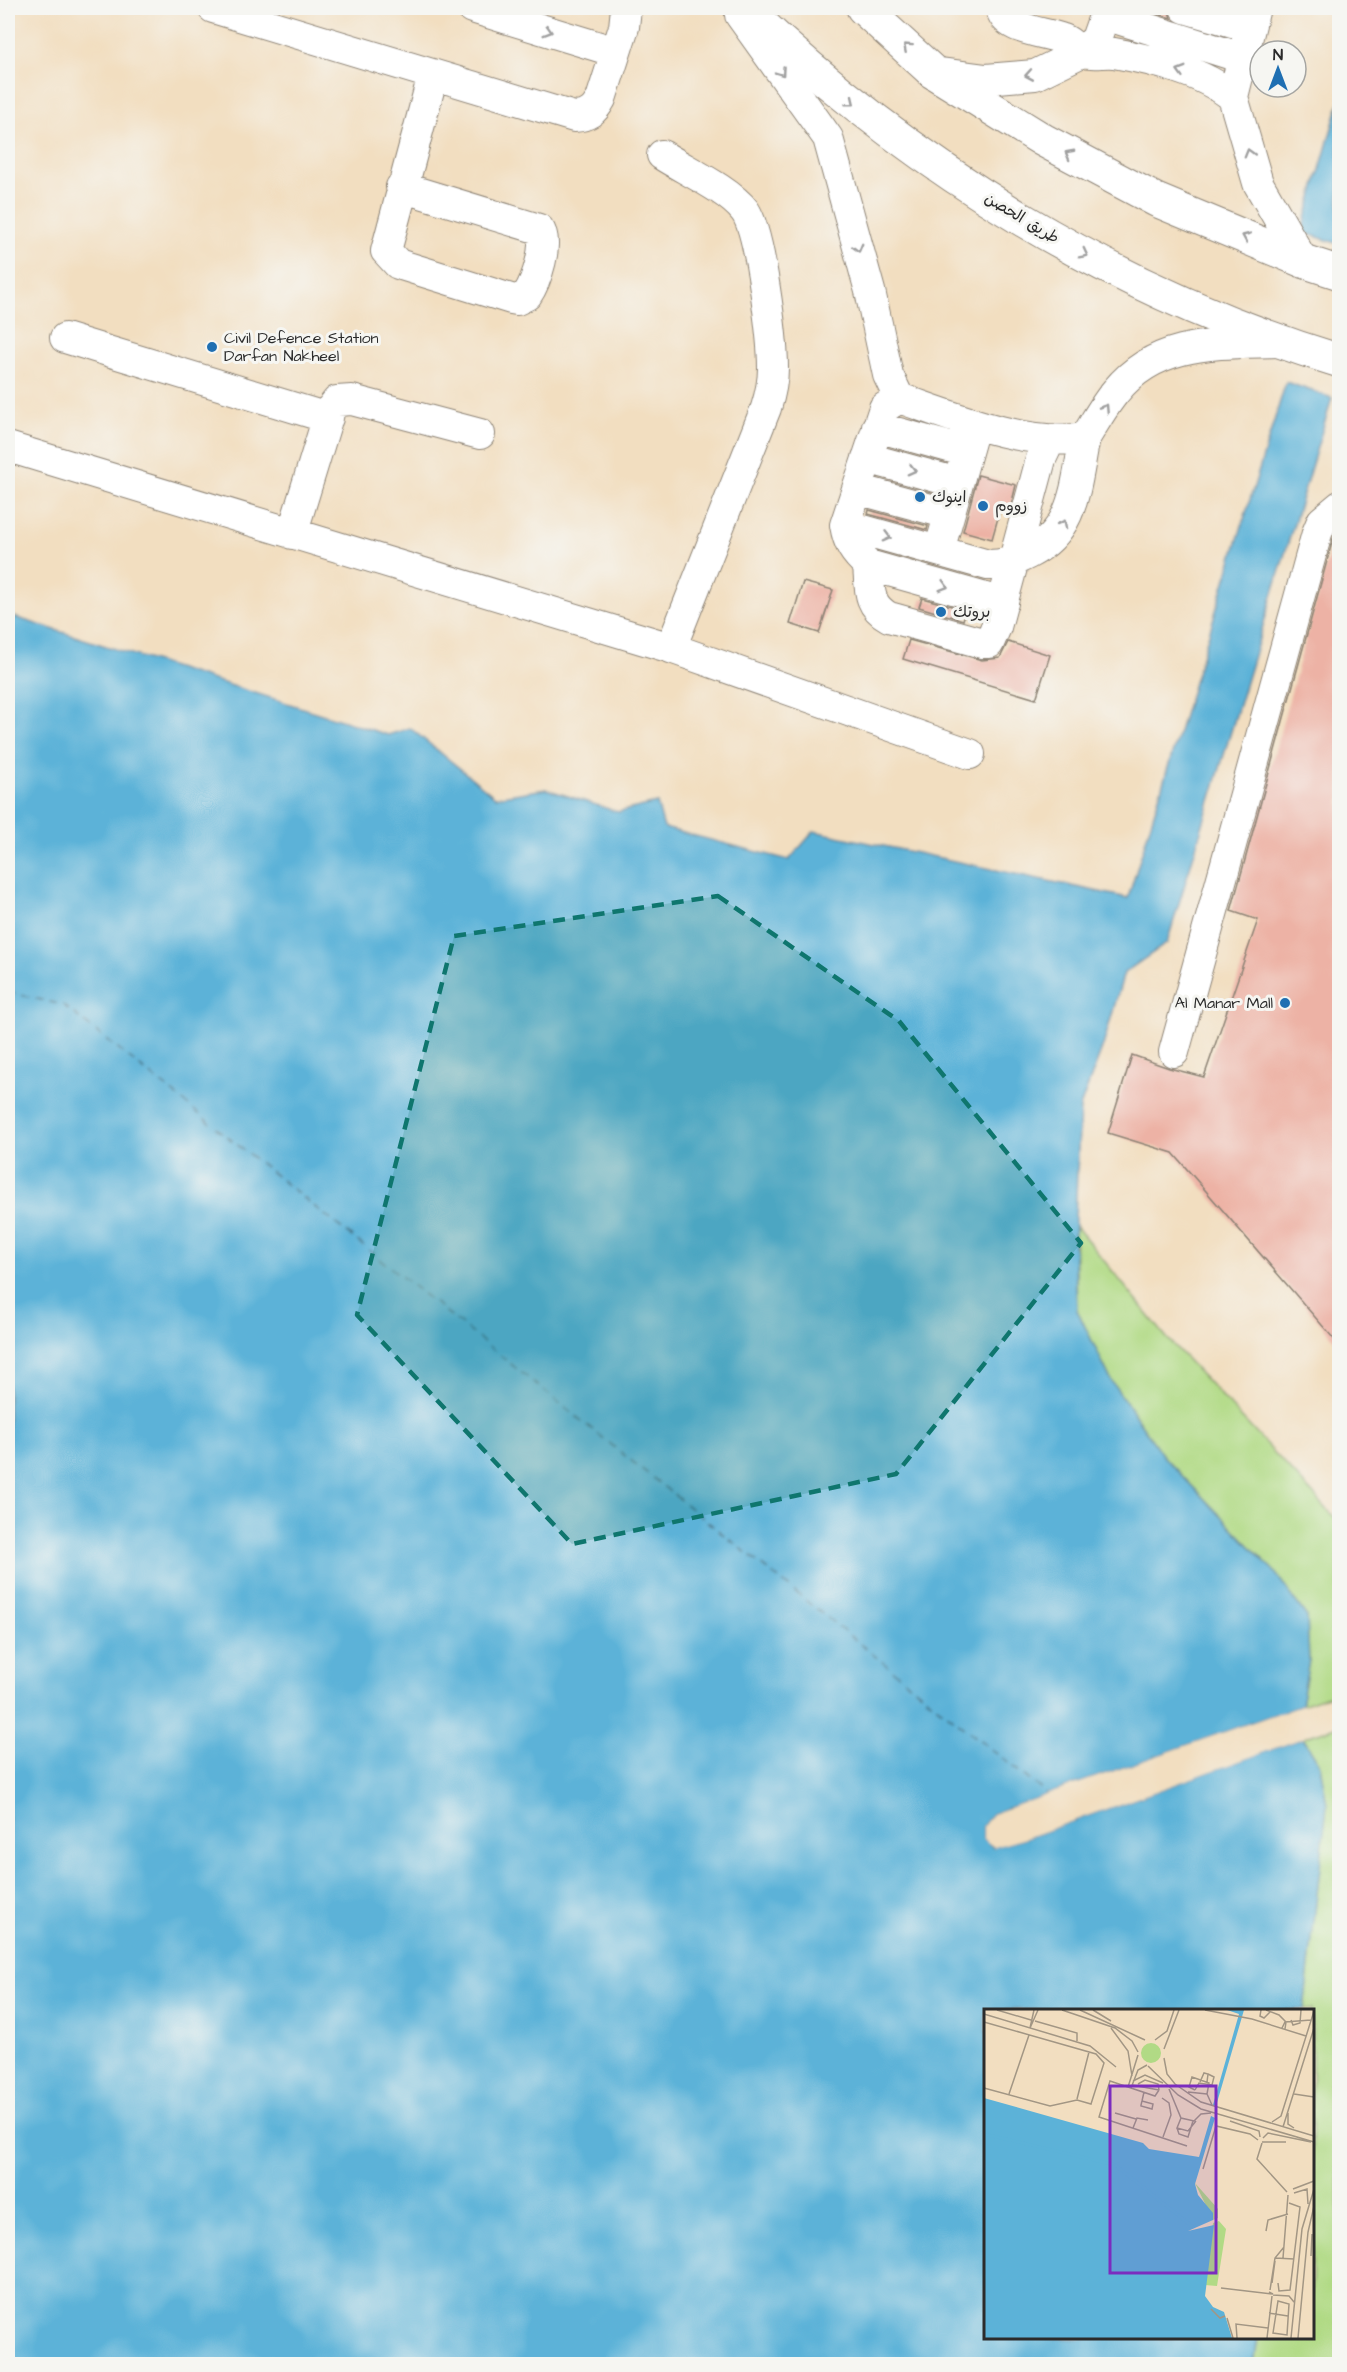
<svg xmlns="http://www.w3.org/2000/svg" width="1347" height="2372" viewBox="0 0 1347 2372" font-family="'Architects Daughter','Playpen Sans Arabic',sans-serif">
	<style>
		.green { fill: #b1da85; stroke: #6e8258; stroke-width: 1.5 }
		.water { fill: #5cb2d8; stroke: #446e82; stroke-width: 1.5 }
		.pier { fill: #f2dec0 }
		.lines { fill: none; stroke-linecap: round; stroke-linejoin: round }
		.ferry { stroke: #3c5a68; stroke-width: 1.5; stroke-dasharray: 8 6; stroke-linecap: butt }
		.building { fill: #edb2a5 }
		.minor-casing { stroke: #8e8476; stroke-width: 32 }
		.major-casing { stroke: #8e8476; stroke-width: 35 }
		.minor { stroke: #fff; stroke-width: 30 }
		.major { stroke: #fff; stroke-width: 33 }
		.oneway { stroke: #a0a0a0 }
		.marked { fill: #0f766e; fill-opacity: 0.2; stroke: #0f766e; stroke-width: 4.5; stroke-dasharray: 12 8; stroke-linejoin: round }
		.poi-dot { fill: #1f6fb2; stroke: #f6f6f2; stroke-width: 2 }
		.labels { text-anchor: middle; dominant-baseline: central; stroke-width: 6; stroke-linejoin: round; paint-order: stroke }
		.street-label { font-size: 16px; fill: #2b2b2b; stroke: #f6f6f2 }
		.poi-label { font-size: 16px; fill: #2b2b2b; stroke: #f6f6f2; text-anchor: start }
		.inset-river { fill: none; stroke: #5cb2d8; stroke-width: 3 }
		.inset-road { fill: none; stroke: #a29684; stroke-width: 1.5 }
		.view { fill: #7b2cbf; fill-opacity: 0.15; stroke: #7b2cbf; stroke-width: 3 }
		.inset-edge { fill: none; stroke: #2b2b2b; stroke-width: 3 }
	</style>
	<rect width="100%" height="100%" fill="#f6f6f2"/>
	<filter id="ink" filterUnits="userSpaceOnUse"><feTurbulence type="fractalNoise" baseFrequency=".0167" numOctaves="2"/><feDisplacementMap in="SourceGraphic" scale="12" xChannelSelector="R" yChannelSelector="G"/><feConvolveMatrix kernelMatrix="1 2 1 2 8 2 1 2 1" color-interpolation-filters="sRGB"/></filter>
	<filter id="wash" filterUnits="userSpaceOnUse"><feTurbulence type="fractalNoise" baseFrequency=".008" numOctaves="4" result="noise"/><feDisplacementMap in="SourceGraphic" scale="24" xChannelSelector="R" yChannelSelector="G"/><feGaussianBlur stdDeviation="1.35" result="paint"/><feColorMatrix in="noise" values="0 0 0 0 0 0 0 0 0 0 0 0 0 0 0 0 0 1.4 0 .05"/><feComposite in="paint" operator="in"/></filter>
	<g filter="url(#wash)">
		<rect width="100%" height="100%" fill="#f2dec0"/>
		<path class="green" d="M 1075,1225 L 1167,1338 L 1339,1522 L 1339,1692 L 1301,1705 L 1309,1661 L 1307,1617 L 1274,1571 L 1163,1456 L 1112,1382 L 1077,1310 Z
			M 1339,1726 L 1339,2364 L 1254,2364 L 1258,2338 L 1312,2338 L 1312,2010 L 1304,2010 L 1327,1805 L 1320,1765 L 1303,1738 Z"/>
		<path class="water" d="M 1339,103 L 1339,244 L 1302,232 Z
			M 1286,382 L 1332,398 L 1167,943 L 1124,973 L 1103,1046 L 1080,1107 L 1074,1240 L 1077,1310 L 1112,1382 L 1163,1456 L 1274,1571 L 1307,1617 L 1309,1661 L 1301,1705 L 992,1814 L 983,1826 L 983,1839 L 993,1847 L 1023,1839 L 1303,1738 L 1320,1765 L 1327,1805 L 1304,2010 L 986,2010 L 986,2338 L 1258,2338 L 1254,2364 L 8,2364 L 8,615 L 388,735 L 410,728 L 495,797 L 546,789 L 618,812 L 657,803 L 664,828 L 789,860 L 814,831 L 1128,898 Z"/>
		<path class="pier" d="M 1304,1704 L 1302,1708 L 994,1816 L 986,1827 L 986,1838 L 994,1844 L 1023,1836 L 1302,1735 L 1306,1737 L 1023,1839 L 994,1847 L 983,1839 L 983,1826 L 992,1814 Z"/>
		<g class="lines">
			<path class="ferry" d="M 8,992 L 63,1005 L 1047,1794"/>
		</g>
		<g id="blocks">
			<path class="building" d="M 1139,8 L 1168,8 L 1171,18 Z
				M 978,475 L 1016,485 L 1010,510 L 1001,507 L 992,539 L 963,531 Z
				M 869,510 L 928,526 L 927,530 L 868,514 Z
				M 1340,529 L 1340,1346 L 1173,1153 L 1108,1133 L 1132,1055 L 1169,1068 L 1204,1077 L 1258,920 L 1231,911 L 1333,539 Z
				M 803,582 L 833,590 L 819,633 L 790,624 Z
				M 922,598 L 966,610 L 963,620 L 919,607 Z
				M 909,640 L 982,660 L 1000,658 L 1008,642 L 1050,655 L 1036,699 L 903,659 Z"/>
		</g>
	</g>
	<g filter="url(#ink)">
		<use href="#blocks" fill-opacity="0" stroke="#8e8476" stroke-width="1.5"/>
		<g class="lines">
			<defs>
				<path id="minor" d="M 213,8 L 574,117 C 588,116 594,112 601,99 L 624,27 L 626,8
					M 472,8 L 616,52
					M 1001,8 C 1004,31 1044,31 1063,39 C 1070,41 1075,49 1082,51 C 1090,55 1104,52 1114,53 C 1153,60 1202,71 1233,97
					M 1185,8 L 1250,27
					M 1255,8 L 1233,97 L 1258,183 L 1303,261
					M 740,15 L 828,138 L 870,291 L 888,375 L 899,398 C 954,417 1026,447 1085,438 C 1095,422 1104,405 1116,391 C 1157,340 1218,344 1278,342
					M 1105,15 L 1242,58
					M 933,72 L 986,79 L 1035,75 L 1082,52 L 1096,39 L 1107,8
					M 662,155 C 685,170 728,189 745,211 C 760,232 773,339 773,368 C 773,382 770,395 766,408 L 671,648
					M 401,187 L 539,229 C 550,242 536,282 527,295 L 517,300 L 511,299 L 398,264 L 386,251 L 433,75
					M 65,338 L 328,418
					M 899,398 L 884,408 L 845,525 L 988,565 C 1004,565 1014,561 1028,554 C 1076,530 1075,485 1085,438
					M 877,427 L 967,452
					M 8,447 L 671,648 L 970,754
					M 867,458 L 958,483
					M 857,489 L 949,514
					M 845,525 C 848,543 854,553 868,565 C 870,588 867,605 889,617 L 982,643 L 989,643 L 996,627 L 1041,459 L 1050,440
					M 292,534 L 330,410 L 337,401 L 352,400 L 480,434
					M 939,551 L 975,424
					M 868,565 L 1003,603
					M 1174,1052 L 1317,533 L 1322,521 L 1340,506"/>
				<path id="major" d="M 744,8 C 913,168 1116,293 1340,361
					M 863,8 L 933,72 L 1043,140 L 1156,200 L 1303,261 L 1340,273"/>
			</defs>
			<use href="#minor" class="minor-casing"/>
			<use href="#major" class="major-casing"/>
			<use href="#minor" class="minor"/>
			<use href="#major" class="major"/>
		</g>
		<defs><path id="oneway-chevron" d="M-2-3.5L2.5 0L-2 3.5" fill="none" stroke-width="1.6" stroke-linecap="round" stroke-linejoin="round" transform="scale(1.5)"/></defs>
		<g class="oneway">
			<use href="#oneway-chevron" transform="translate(548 31) rotate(17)"/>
			<use href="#oneway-chevron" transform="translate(907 47) rotate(-138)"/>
			<use href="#oneway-chevron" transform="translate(1181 71) rotate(-164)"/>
			<use href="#oneway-chevron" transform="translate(781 72) rotate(55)"/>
			<use href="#oneway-chevron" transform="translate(1029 75) rotate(170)"/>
			<use href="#oneway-chevron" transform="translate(851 102) rotate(39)"/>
			<use href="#oneway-chevron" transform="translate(1249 153) rotate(-106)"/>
			<use href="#oneway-chevron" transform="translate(1069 154) rotate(-152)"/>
			<use href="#oneway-chevron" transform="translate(1246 237) rotate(-157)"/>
			<use href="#oneway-chevron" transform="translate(858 248) rotate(75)"/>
			<use href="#oneway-chevron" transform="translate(1084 254) rotate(27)"/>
			<use href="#oneway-chevron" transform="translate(1105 408) rotate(-57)"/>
			<use href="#oneway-chevron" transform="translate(912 470) rotate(15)"/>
			<use href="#oneway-chevron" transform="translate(1063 524) rotate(-61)"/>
			<use href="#oneway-chevron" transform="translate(887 537) rotate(15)"/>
			<use href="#oneway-chevron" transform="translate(944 586) rotate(16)"/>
		</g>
	</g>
	<path class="marked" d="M 718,896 L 899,1021 L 1081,1243 L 896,1474 L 572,1544 L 357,1315 L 454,936 Z"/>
	<g class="poi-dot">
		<circle cx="212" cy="347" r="6"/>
		<circle cx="920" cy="497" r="6"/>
		<circle cx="983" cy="506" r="6"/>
		<circle cx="941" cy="612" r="6"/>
		<circle cx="1285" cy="1003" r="6"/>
	</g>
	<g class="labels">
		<g class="street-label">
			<text transform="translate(1022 218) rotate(31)">طريق الحصن</text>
		</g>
		<g class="poi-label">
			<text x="224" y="338">Civil Defence Station<tspan x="224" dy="18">Darfan Nakheel</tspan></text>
			<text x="932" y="497">اينوك</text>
			<text x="995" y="506">زووم</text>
			<text x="953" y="612">بروتك</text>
			<text x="1273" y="1003" text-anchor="end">Al Manar Mall</text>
		</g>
	</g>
	<g transform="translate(984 2009)">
		<rect width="330" height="330" fill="#f2dec0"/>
		<path d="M157 44a10 10 0 1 1 20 0a10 10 0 1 1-20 0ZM 211,174 L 234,200 L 234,209 L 229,211 ZM 235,212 L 242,220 L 233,277 L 221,276 L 229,214 Z" fill="#b1da85"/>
		<path d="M 243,1 L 260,1 L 232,97 L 229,96 L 255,5 ZM 0,89 L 159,134 L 165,140 L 215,148 L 227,107 L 231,109 L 211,175 L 214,186 L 229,204 L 229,211 L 204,222 L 230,216 L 221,287 L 229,298 L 240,303 L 248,329 L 0,329 Z" fill="#5cb2d8"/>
		<path class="inset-river" d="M 0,125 L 131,156 L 209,218"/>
		<path class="inset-road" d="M 13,1 L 47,11M 78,1 L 131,19 L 148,32 L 154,43M 96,1 L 161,31M 109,1 L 127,12M 221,1 L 268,10 L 322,27M 277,1 L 276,7 L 280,9 L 286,3M 282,1 L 295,6 L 302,13 L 301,20M 0,5 L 106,37 L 132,58M 307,11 L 309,16 L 316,14 L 317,1M 51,12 L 93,24 L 93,32M 0,13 L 112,45 L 120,54 L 107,95 L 93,91 L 66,97 L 0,79M 46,19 L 50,1M 46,19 L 54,1M 127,19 L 144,42 L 148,67M 298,19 L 301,13 L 327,11M 171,31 L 183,22 L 190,1M 180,40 L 195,1M 180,49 L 183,65 L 191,75 L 217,93 L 330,127M 164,57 L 194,86 L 217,100 L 330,133M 149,72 L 161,66 L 179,74M 216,73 L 220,64 L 224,65 L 223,73M 154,75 L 161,71 L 174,75 L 175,81M 148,76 L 175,81M 144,78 L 154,46M 147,79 L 154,61 L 163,56M 185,80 L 197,109 L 210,112 L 217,105 L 227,104M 175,81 L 171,87 L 126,72 L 115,108 L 203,137M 211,81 L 205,78 L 208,68 L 225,74 L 223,85 L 228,96M 211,81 L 215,74 L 228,76 L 230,68 L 224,65M 204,83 L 223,85M 25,85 L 45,26M 310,85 L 330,88M 178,89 L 185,94 L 187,106 L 179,128M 93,90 L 105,43M 158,92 L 169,95 L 168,100 L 157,97 L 157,96 L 158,92 L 160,83M 131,104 L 152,110M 304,104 L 304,115 L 310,119M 197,109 L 193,119 L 204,122 L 212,112M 246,112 L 275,122 L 276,128M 288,113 L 297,107 L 330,2M 299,118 L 330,19M 149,119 L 153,109 L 164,111M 193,119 L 195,125 L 204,128 L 209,112M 279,129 L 284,124 L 327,133M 278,133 L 302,133M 278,134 L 273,150 L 303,183M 219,160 L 232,117 L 266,125 L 274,131M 309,180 L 330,172M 310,184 L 323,180 L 324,195M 282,222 L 284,211 L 304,205M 327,247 L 328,225M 291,249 L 310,250M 299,249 L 304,186M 288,274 L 291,252M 294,274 L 295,282 L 306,281 L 316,198 L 305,194M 237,279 L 289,285 L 285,283M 286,281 L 291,249 L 300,238M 289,286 L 305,287 L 310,293M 294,292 L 305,295 L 303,326 L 289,324 ZM 227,300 L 236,309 L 241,307M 285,304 L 304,307M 243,309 L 249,329M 253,329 L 252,315 L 284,319M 283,329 L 288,287M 307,329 L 318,220 L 330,180M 314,329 L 324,223 L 330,197"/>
		<path class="view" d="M 126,77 L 232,77 L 232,264 L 126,264 Z"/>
		<rect width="330" height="330" class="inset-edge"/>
	</g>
	<rect width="1347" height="2372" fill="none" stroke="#f6f6f2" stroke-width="30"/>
	<g transform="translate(1278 69)"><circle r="28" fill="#f6f6f2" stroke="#a5a5a2" stroke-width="1.5"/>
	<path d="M0-4.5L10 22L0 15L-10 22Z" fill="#1f6fb2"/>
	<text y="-9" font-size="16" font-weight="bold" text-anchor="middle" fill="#2b2b2b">N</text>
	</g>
</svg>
